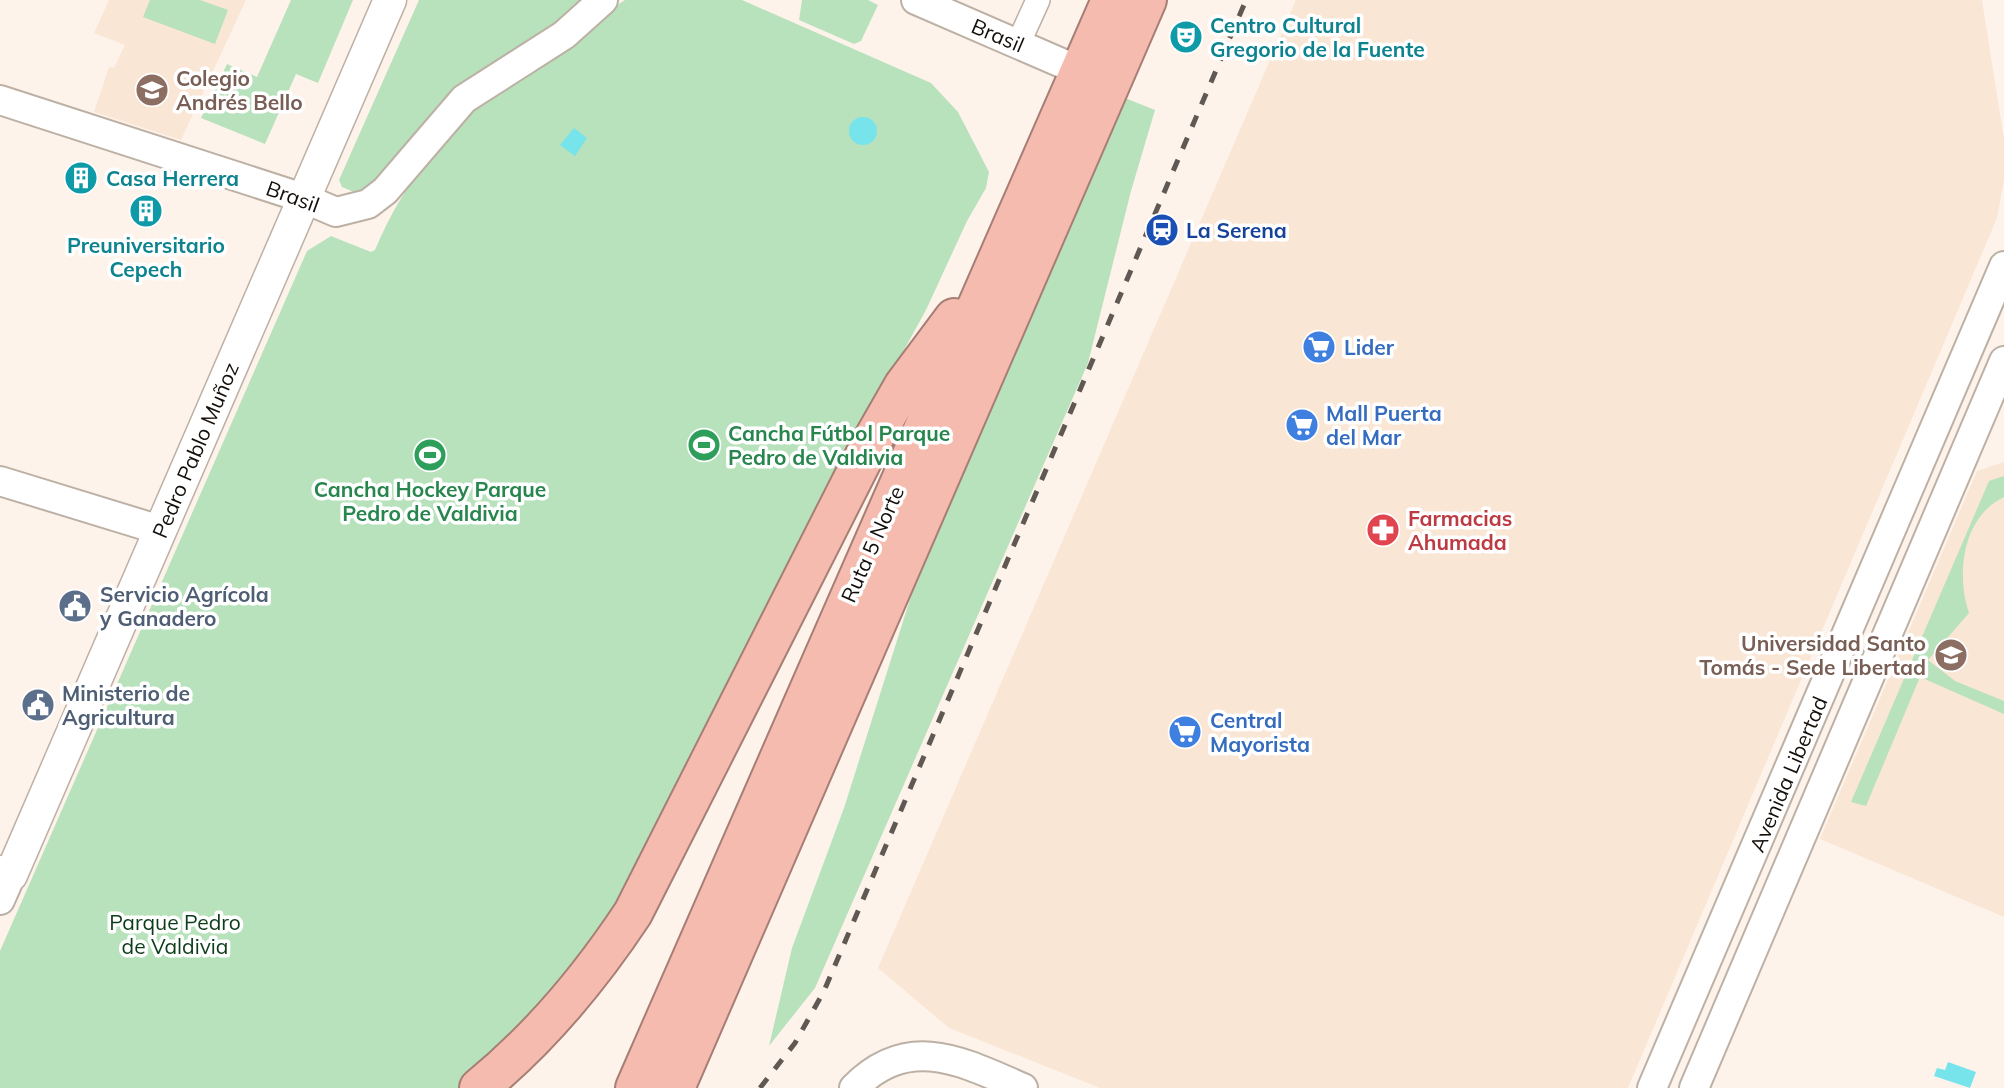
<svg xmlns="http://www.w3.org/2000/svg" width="2004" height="1088" viewBox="0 0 2004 1088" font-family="Mulish,sans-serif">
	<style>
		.built { fill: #fae6d5 }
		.green { fill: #b7e2bc }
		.water { fill: #77e4ec }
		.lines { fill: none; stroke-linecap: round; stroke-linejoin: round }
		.minor-casing { stroke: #bdb0a5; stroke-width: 26 }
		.tertiary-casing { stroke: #bdb0a5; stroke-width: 32 }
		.secondary-casing { stroke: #bdb0a5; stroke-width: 35 }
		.motorway-casing { stroke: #a67e75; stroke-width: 42 }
		.minor { stroke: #fff; stroke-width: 23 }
		.tertiary { stroke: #fff; stroke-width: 28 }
		.secondary { stroke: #fff; stroke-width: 32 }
		.motorway { stroke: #f5bbae; stroke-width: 38 }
		.rail { stroke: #605953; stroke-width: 5; stroke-dasharray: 12 12; stroke-linecap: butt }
		.labels { text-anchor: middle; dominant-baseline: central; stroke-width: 7; stroke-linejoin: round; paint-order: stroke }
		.culture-label { font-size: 21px; font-weight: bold; fill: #0d838f; stroke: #fff; text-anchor: start }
		.street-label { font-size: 21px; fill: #130e0a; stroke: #fff }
		.education-label { font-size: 21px; font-weight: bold; fill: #785e54; stroke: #fff; text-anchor: start }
		.transit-label { font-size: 21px; font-weight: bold; fill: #164399; stroke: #fff; text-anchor: start }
		.shop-label { font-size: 21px; font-weight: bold; fill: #366cbe; stroke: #fff; text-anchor: start }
		.leisure-label { font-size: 21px; font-weight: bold; fill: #27864d; stroke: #fff; text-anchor: start }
		.health-label { font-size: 21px; font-weight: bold; fill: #be3a42; stroke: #fff; text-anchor: start }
		.service-label { font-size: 21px; font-weight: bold; fill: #4e5e75; stroke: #fff; text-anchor: start }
		.park-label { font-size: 21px; fill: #0d3c19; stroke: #fff }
	</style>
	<rect width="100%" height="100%" fill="#fef3ea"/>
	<path class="built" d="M 109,0 L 246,0 L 181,140 L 94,112 L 109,67 L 114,68 L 125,45 L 94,33 Z
		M 1296,0 L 1982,0 L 2004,139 L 2004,180 L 1997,218 L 1628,1088 L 1100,1088 L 949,1028 L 878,968 Z
		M 2004,462 L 2004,917 L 1820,839 L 1977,471 Z"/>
	<path class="green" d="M 150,0 L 200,0 L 228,10 L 215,44 L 143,17 Z
		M 291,0 L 353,0 L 318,83 L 296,74 L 265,144 L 201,118 L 227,64 L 257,77 Z
		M 419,0 L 591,0 L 361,195 L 342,187 L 339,180 Z
		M 625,0 L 742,0 L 931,83 L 958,112 L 989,172 L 986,188 L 967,221 L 926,310 L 881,392 L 606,934 L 468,1088 L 0,1088 L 0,951 L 307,251 L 331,236 L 371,252 L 375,250 C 426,128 518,70 625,0 Z
		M 802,0 L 868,0 L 878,5 L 861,41 L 854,44 L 799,20 Z
		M 1125,98 L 1155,110 L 1131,191 L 1088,363 L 815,988 L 769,1046 L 792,948 L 844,808 L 912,593 L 1115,116 Z
		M 2004,476 L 2004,497 C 1962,517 1956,575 1969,613 L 1928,660 L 1955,681 L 2004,701 L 2004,714 L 1920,677 L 1866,806 L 1851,802 L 1989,481 Z"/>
	<path class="water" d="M849 131a14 14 0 1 1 28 0a14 14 0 1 1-28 0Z
		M 574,128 L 587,138 L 575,156 L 560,145 Z
		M 1948,1062 L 1976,1072 L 1970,1088 L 1934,1076 L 1937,1068 L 1945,1070 Z"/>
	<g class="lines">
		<defs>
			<path id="minor" d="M 1018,44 L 1038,0"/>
			<path id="tertiary" d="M 916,0 L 1080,71
				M 0,100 L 303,198 L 336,212 L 368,204 L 385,191 L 464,99 L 564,35 L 603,0
				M 0,481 L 160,530
				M 0,900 L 11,875
				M 854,1088 C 909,1032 963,1062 1023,1088
				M 1652,1088 L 2004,266
				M 1694,1088 L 2004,361"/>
			<path id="secondary" d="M 0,872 L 11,875 L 390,0"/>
			<path id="motorway" d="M 479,1088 C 539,1039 590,978 633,913 L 872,441 L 904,385 L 954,318
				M 635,1088 L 1111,0
				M 675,1088 L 1147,0"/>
		</defs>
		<use href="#minor" class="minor-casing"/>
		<use href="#tertiary" class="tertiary-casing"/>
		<use href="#secondary" class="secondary-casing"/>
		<use href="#motorway" class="motorway-casing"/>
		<use href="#minor" class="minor"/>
		<use href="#tertiary" class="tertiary"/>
		<use href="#secondary" class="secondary"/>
		<use href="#motorway" class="motorway"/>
		<path class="rail" d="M 760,1088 L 795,1043 L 824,991 L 1246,0"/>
	</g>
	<defs>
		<symbol id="theatre-disc" viewBox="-11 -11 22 22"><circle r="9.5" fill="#0f9aa8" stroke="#fff"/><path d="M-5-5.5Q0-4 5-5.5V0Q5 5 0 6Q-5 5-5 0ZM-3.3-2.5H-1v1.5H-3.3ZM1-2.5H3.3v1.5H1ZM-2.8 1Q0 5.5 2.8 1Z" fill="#fff"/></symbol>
		<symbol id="school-disc" viewBox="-11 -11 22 22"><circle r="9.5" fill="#8d6e63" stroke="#fff"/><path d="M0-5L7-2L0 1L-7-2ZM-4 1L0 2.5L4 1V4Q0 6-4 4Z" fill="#fff"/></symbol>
		<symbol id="building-disc" viewBox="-11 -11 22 22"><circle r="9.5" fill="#0f9aa8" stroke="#fff"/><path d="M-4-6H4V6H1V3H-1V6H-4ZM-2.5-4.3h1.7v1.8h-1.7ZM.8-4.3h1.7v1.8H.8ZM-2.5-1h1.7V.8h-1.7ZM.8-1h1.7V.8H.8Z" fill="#fff"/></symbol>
		<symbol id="station-disc" viewBox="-11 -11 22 22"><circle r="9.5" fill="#1a4fb4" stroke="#fff"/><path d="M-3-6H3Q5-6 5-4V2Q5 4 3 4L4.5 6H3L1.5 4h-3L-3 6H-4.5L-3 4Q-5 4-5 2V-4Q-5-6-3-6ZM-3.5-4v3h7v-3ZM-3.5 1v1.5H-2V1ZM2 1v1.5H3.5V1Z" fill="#fff"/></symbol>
		<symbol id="supermarket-disc" viewBox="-11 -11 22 22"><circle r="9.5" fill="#3f7fe0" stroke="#fff"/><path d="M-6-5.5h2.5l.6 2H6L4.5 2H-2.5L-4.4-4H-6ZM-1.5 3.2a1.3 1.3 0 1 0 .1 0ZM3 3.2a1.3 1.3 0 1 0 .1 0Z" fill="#fff"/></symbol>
		<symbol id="stadium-disc" viewBox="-11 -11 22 22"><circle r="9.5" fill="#2e9e5b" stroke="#fff"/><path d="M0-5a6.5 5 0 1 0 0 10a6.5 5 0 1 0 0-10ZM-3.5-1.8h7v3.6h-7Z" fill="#fff"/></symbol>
		<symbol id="pharmacy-disc" viewBox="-11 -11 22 22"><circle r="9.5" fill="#e0444e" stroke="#fff"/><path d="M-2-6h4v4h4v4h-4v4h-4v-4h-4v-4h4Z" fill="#fff"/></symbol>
		<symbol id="civic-disc" viewBox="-11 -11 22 22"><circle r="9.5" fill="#5c6f8a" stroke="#fff"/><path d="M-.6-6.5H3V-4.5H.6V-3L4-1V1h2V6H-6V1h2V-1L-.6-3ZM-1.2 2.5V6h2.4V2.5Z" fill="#fff"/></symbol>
		<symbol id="university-disc" viewBox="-11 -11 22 22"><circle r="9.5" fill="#8d6e63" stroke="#fff"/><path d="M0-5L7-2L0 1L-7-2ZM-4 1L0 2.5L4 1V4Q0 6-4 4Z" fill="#fff"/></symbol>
	</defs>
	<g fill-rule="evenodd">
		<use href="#theatre-disc" x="1167" y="18" width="38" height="38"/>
		<use href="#school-disc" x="133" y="71" width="38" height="38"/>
		<use href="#building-disc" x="62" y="159" width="38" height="38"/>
		<use href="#building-disc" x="127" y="192" width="38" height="38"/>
		<use href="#station-disc" x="1143" y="211" width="38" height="38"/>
		<use href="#supermarket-disc" x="1300" y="328" width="38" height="38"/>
		<use href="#supermarket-disc" x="1283" y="406" width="38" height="38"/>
		<use href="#stadium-disc" x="685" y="426" width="38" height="38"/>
		<use href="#stadium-disc" x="411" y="436" width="38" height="38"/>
		<use href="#pharmacy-disc" x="1364" y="511" width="38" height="38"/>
		<use href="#civic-disc" x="56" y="587" width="38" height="38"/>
		<use href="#university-disc" x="1932" y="636" width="38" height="38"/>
		<use href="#civic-disc" x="19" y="686" width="38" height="38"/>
		<use href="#supermarket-disc" x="1166" y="713" width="38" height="38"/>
	</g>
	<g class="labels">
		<g class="culture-label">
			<text x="1210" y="25">Centro Cultural<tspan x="1210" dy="24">Gregorio de la Fuente</tspan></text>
			<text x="106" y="178">Casa Herrera</text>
			<text x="146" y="245" text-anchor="middle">Preuniversitario<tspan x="146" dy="24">Cepech</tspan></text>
		</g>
		<g class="street-label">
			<text transform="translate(998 35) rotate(23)">Brasil</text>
			<text transform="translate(293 196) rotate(20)">Brasil</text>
			<text transform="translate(195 450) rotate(-67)">Pedro Pablo Muñoz</text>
			<text transform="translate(872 544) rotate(-66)">Ruta 5 Norte</text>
			<text transform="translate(1788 774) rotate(-67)">Avenida Libertad</text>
		</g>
		<g class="education-label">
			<text x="176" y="78">Colegio<tspan x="176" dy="24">Andrés Bello</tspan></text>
			<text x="1926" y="643" text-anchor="end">Universidad Santo<tspan x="1926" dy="24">Tomás - Sede Libertad</tspan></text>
		</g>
		<g class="transit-label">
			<text x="1186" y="230">La Serena</text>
		</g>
		<g class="shop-label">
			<text x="1344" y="347">Lider</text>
			<text x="1326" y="413">Mall Puerta<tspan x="1326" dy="24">del Mar</tspan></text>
			<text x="1210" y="720">Central<tspan x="1210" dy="24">Mayorista</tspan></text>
		</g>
		<g class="leisure-label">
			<text x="728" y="433">Cancha Fútbol Parque<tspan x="728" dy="24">Pedro de Valdivia</tspan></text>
			<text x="430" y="489" text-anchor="middle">Cancha Hockey Parque<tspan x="430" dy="24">Pedro de Valdivia</tspan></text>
		</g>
		<g class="health-label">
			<text x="1408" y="518">Farmacias<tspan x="1408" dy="24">Ahumada</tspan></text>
		</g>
		<g class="service-label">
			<text x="100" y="594">Servicio Agrícola<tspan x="100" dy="24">y Ganadero</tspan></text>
			<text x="62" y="693">Ministerio de<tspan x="62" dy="24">Agricultura</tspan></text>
		</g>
		<g class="park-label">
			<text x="175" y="922">Parque Pedro<tspan x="175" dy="24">de Valdivia</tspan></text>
		</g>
	</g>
</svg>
